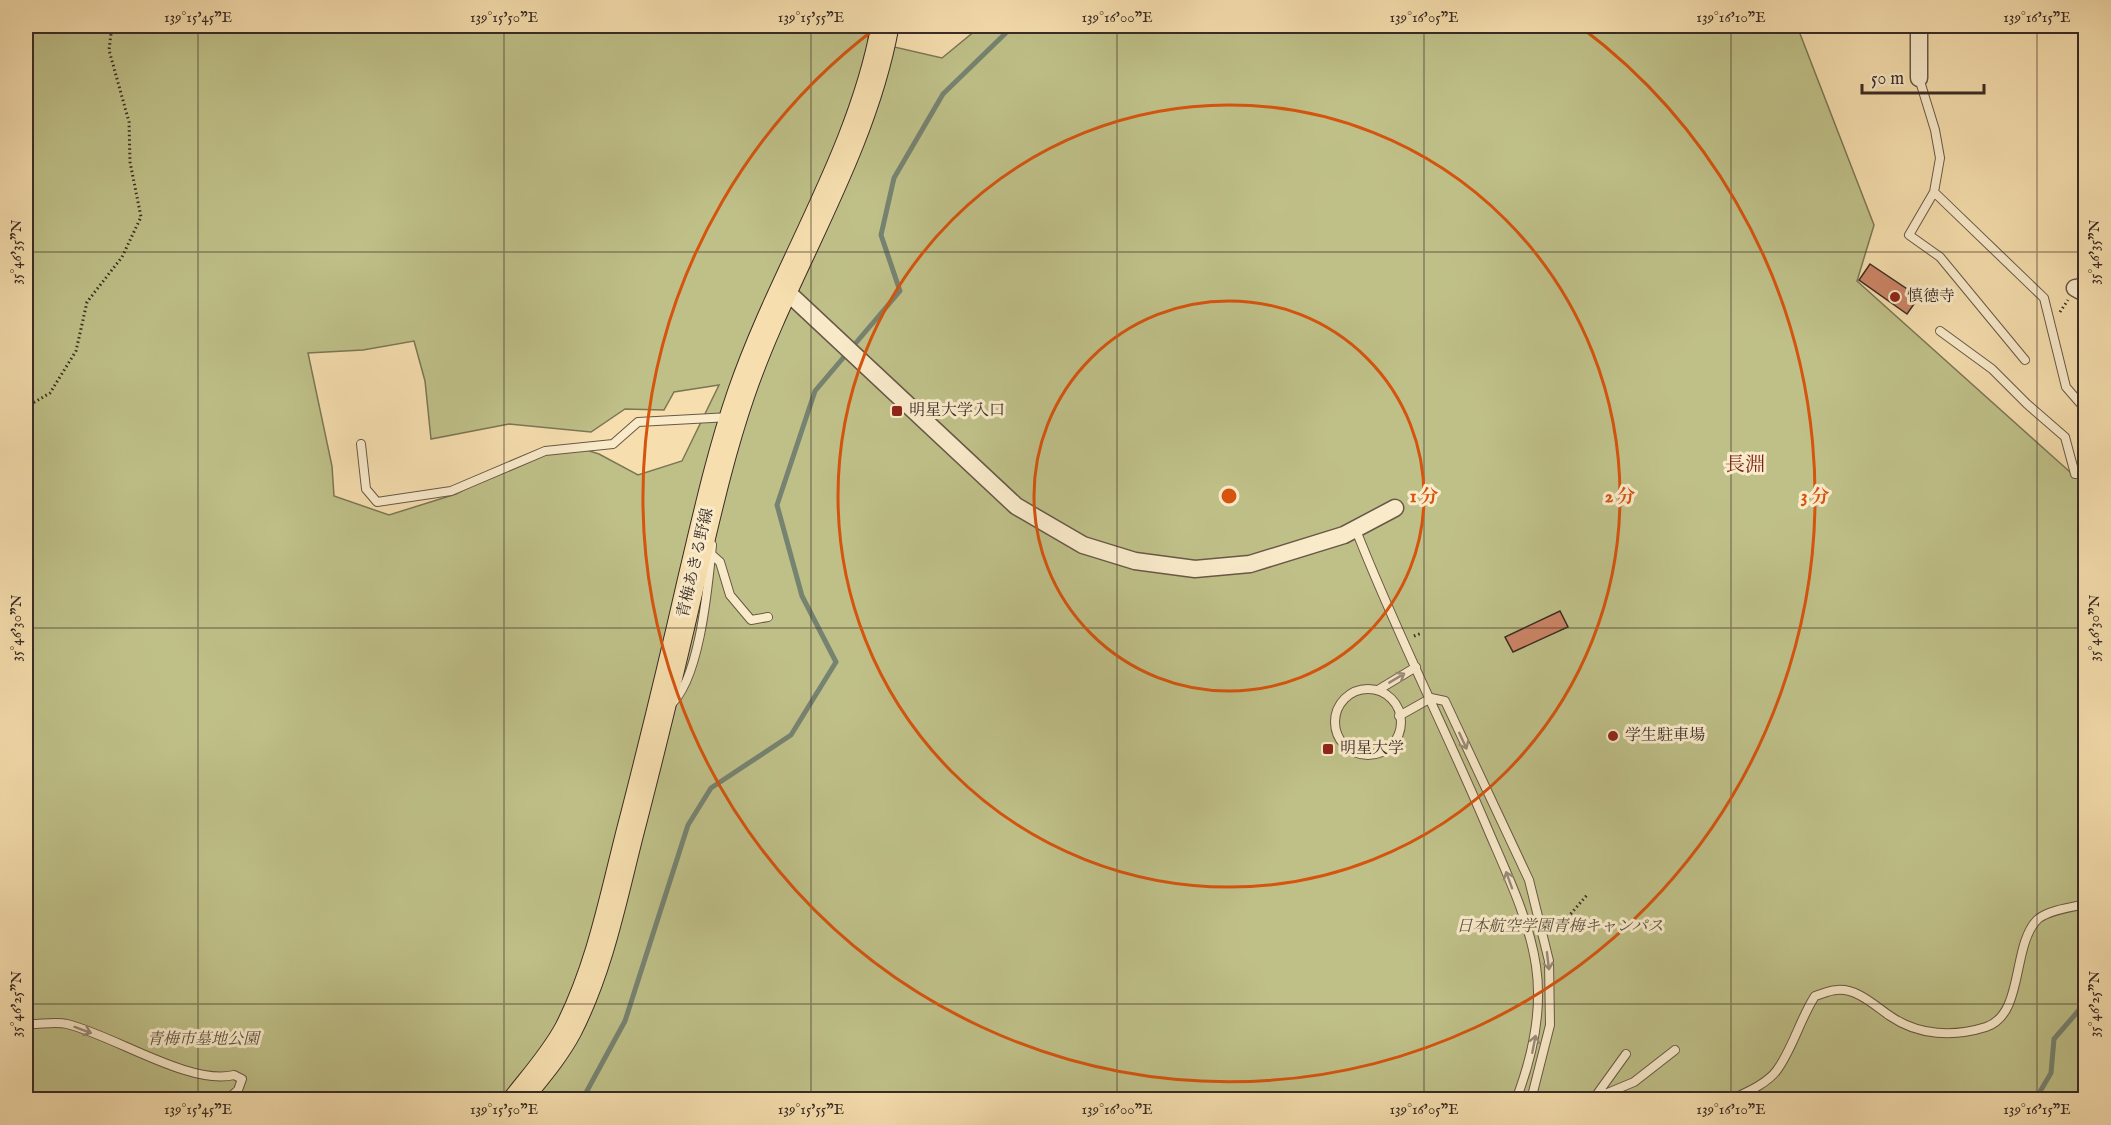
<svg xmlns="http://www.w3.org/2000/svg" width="2111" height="1125" viewBox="0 0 2111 1125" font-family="'IM FELL English','Noto Serif JP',serif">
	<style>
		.green { fill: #bfc088; stroke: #7c7656; stroke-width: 1.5; fill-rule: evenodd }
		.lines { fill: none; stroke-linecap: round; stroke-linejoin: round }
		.stream { stroke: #768371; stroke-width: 5 }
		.building { fill: #cc8566; stroke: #392b25; stroke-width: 1.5 }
		.service-casing { stroke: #685847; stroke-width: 10 }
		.minor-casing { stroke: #685847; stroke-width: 19 }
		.primary-casing { stroke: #392b25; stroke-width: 29 }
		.path { stroke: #392b25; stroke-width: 3; stroke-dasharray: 1.5 3; stroke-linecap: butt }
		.service { stroke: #f9eaca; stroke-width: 8 }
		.minor { stroke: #f9eaca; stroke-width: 16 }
		.primary { stroke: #f6deae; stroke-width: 27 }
		.oneway { stroke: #998a78 }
		.ticks { fill: none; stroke: #392b25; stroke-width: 1.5; stroke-opacity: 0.45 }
		.ring { fill: none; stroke: #d6540e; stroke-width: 3 }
		.poi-dot { fill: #8f2418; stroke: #f9eaca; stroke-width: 2 }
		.labels { text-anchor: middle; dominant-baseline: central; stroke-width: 6; stroke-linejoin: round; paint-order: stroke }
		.poi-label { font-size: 16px; fill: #392b25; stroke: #f9eaca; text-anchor: start }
		.street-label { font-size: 16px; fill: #392b25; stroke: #f9eaca }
		.park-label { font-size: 16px; font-style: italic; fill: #5a503e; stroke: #f9eaca }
		.quarter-label { font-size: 20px; fill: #7a1f14; stroke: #f9eaca }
		.centre { fill: #d6540e; stroke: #f9eaca; stroke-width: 3 }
		.ring-label { font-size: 18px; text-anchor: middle; font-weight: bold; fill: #d6540e; stroke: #f9eaca; stroke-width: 6; stroke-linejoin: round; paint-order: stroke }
		.neatline { fill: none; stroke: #392b25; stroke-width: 2 }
		.ticks-label { font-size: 15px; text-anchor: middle; fill: #392b25 }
	</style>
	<rect width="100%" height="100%" fill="#f6deae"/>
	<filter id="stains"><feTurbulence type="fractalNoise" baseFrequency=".00333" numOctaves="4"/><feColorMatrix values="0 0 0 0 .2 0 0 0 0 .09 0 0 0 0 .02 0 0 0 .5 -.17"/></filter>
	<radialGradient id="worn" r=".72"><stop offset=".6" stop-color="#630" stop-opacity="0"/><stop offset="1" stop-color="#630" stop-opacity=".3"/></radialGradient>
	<path class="green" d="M 26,26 L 868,26 L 868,41 L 942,58 L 981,26 L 1797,26 L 1874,225 L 1857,281 L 2070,472 L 2085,480 L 2085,1099 L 26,1099 ZM 414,341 L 425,381 L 431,439 L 509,424 L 591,432 L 625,409 L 664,410 L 674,392 L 719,385 L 682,461 L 638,475 L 599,454 L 577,447 L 522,459 L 456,494 L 389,515 L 334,496 L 332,466 L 308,353 L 363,350 Z"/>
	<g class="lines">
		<path class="stream" d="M 582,1100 L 625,1021 L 688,825 L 711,788 L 791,735 L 836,662 L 802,596 L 777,505 L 815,391 L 900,291 L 881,235 L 894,178 L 943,94 L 1013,26
			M 2035,1100 L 2051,1073 L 2054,1039 L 2086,1002"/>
	</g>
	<path class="building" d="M 1870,264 L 1919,297 L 1907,314 L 1859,280 Z
		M 1560,611 L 1568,627 L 1513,652 L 1505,637 Z"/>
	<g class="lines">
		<defs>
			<path id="service" d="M 1919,78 L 1935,130 L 1940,158 L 1934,192 L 2044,298 L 2066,387 L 2086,410
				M 1934,192 L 1909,235 L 1940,257 L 2025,360
				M 2075,288 L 2086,274
				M 1940,331 L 1992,369 L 2027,404 L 2065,437 L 2075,474 L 2086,474
				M 361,444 L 366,489 L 377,502 L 451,491 L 545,451 L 613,444 L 638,422 L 730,417
				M 1356,530 C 1395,630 1444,726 1486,825 C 1505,870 1529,918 1536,966 C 1543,1012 1532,1058 1516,1100
				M 711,554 L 720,562 L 730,595 L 751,620 L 768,617
				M1335 722a33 33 0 1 1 66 0a33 33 0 1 1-66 0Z
				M 1378,690 L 1416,667
				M 669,706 C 700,682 708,585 712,545
				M 1399,716 L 1431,698 L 1445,701 L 1529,880 L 1549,961 L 1550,1025 L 1531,1100
				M 26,1024 C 38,1025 55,1021 67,1024 C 113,1035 190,1086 234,1075 L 242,1079 L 238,1090 L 227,1100
				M 1595,1097 L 1626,1054
				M 1593,1099 L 1634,1082 L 1675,1050
				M 1308,1100 L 1313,1100
				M 1730,1100 C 1745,1093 1767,1084 1777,1070 C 1793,1048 1800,1019 1815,996 C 1822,994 1830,990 1837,990 C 1857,988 1875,1006 1890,1016 C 1919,1036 1954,1037 1986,1027 C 2025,1014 2011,945 2038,919 C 2049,910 2072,907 2086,904"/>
			<path id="minor" d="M 1919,26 L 1919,78
				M 2075,288 L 2086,294
				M 784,289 L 1016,506 L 1083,545 L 1135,561 L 1195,569 L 1250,564 L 1344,535 L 1395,508"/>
			<path id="primary" d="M 517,1100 C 535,1077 554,1056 568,1030 C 602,964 615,888 634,817 C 654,739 673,661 691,582 C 706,519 720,455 741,394 C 784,269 861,156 885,26"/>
		</defs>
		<use href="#service" class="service-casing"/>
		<use href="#minor" class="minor-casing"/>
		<use href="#primary" class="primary-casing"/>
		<path class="path" d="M 2060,312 L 2068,300
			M 26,407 L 50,393 L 76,351 L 87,302 L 122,257 L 141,217 L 130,162 L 129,122 L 109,50 L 112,26
			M 1414,636 L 1422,633
			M 1556,931 L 1587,895"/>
		<use href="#service" class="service"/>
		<use href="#minor" class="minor"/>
		<use href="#primary" class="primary"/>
	</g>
	<defs><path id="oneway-shaft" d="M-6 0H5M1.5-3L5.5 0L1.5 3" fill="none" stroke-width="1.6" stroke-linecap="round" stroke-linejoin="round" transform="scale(1.5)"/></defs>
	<g class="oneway">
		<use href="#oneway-shaft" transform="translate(1397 678) rotate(-31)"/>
		<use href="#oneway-shaft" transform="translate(1463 741) rotate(65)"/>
		<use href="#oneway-shaft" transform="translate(1509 880) rotate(-110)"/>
		<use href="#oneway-shaft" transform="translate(1548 961) rotate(83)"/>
		<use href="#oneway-shaft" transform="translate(83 1030) rotate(20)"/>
		<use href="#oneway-shaft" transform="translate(1534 1044) rotate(-79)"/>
	</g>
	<path class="ticks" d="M 198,26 L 198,1100M 504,26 L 504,1100M 811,26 L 811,1100M 1117,26 L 1117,1100M 1424,26 L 1424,1100M 1731,26 L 1731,1100M 2037,26 L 2037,1100M 26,252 L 2086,252M 26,628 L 2086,628M 26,1004 L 2086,1004"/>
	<g class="ring">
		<circle cx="1229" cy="496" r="195"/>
		<circle cx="1229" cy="496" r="391"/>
		<path d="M1582 28A586 586 0 1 1 876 28"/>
	</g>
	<g class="poi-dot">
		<circle cx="1895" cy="297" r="6"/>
		<rect x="891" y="405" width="12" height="12" rx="3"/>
		<circle cx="1613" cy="736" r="6"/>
		<rect x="1322" y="743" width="12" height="12" rx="3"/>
	</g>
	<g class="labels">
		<g class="poi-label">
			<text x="1907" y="297">慎徳寺</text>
			<text x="909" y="411">明星大学入口</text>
			<text x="1625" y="736">学生駐車場</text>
			<text x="1340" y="749">明星大学</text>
		</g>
		<g class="street-label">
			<text transform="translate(696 563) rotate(-77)">青梅あきる野線</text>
		</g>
		<g class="park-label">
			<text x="1560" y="927">日本航空学園青梅キャンパス</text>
			<text x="203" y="1040">青梅市墓地公園</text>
		</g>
		<g class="quarter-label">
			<text x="1745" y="465">長淵</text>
		</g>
	</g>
	<circle cx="1229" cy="496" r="9" class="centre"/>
	<g class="ring-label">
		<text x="1424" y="502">1 分</text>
		<text x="1620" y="502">2 分</text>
		<text x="1815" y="502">3 分</text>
	</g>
	<rect width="2111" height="1125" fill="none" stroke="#f6deae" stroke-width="66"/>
	<path d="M1862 84v9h122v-9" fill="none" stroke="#392b25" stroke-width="3"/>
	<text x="1871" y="84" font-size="18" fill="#392b25" stroke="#f9eaca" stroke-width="4.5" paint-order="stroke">50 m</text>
	<rect x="33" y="33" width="2045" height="1059" class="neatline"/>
	<g class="ticks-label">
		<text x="198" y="22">139°15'45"E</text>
		<text x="504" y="22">139°15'50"E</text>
		<text x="811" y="22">139°15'55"E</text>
		<text x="1117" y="22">139°16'00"E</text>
		<text x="1424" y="22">139°16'05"E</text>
		<text x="1731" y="22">139°16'10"E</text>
		<text x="2037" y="22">139°16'15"E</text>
		<text transform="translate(16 252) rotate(-90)" y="5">35°46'35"N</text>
		<text transform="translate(2094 252) rotate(-90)" y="5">35°46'35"N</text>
		<text transform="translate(16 628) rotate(-90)" y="5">35°46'30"N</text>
		<text transform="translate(2094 628) rotate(-90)" y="5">35°46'30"N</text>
		<text transform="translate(16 1004) rotate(-90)" y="5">35°46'25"N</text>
		<text transform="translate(2094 1004) rotate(-90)" y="5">35°46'25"N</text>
		<text x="198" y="1114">139°15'45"E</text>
		<text x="504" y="1114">139°15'50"E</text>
		<text x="811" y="1114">139°15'55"E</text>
		<text x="1117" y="1114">139°16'00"E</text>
		<text x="1424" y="1114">139°16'05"E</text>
		<text x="1731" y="1114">139°16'10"E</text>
		<text x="2037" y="1114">139°16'15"E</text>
	</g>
	<rect width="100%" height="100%" filter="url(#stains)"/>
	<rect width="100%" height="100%" fill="url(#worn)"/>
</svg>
